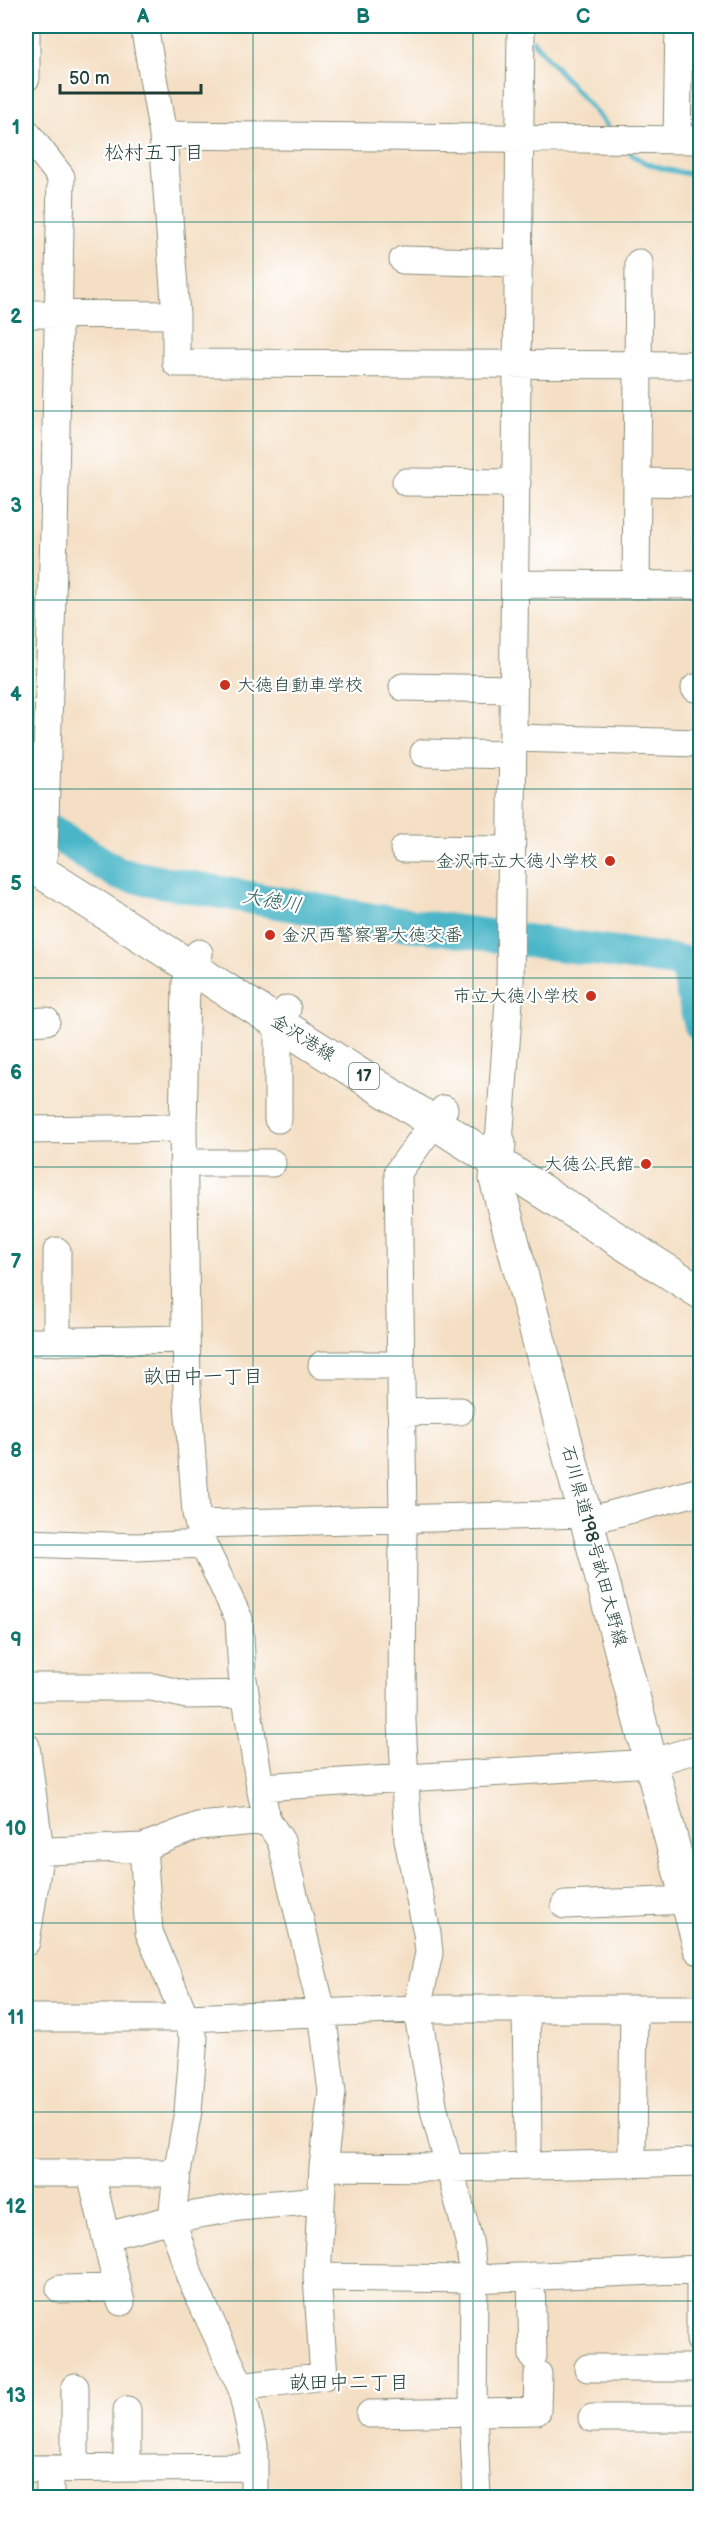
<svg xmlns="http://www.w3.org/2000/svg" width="726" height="2523" viewBox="0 0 726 2523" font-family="'Balsamiq Sans','Klee One',sans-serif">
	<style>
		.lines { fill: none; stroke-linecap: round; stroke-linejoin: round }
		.stream { stroke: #4ab5c7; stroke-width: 5 }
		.river { stroke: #4ab5c7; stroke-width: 33 }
		.minor-casing { stroke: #8a8e7c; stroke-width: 29 }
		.major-casing { stroke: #8a8e7c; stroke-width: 35 }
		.minor { stroke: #fff; stroke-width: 27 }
		.major { stroke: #fff; stroke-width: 33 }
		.grid { fill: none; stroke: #0f766e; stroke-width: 1.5; stroke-opacity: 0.55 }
		.poi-dot { fill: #c8321e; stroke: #fff; stroke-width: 2 }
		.labels { text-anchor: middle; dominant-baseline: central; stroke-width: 4.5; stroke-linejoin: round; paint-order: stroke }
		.shield { fill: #fff; stroke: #627771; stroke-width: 1.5 }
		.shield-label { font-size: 16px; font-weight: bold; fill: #1f3d34 }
		.poi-label { font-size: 18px; fill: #1f3d34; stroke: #fff; text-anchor: end }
		.street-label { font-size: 18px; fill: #1f3d34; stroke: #fff }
		.neighbourhood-label { font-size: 20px; fill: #1f3d34; stroke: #fff }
		.water-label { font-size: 20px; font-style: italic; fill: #2c6160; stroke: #fff }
		.neatline { fill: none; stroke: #0f766e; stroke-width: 2 }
		.grid-label { font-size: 20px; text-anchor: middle; font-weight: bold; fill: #0f766e }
	</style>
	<rect width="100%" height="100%" fill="#fff"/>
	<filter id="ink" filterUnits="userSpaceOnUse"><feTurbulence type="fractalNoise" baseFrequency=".0167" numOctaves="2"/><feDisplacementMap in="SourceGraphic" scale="12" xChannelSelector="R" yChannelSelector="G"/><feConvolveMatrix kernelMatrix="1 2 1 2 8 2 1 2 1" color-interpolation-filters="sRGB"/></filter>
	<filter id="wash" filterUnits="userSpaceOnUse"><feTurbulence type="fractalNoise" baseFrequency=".008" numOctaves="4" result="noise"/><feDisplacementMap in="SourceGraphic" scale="24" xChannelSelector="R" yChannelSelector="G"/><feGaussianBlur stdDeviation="1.35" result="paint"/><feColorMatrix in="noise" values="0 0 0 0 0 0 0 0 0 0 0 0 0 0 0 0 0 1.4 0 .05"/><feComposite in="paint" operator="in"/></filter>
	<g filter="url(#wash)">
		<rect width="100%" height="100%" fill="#f4dfc4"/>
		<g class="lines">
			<path class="stream" d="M 533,41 L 608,127
				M 627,149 C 641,168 679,172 700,176"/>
			<path class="river" d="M 26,815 L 119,874 L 375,920 L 685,962 L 700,1024"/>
		</g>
	</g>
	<g filter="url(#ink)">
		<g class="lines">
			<defs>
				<path id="minor" d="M 144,26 L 163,135 L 176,315 L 176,363 L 700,365
					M 26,78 L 26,26
					M 26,132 L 61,177 L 54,533 L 44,850 L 41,871
					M 163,135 L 700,140
					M 677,140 L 679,26
					M 403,260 L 519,263
					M 26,314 L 176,315
					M 406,482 L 517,483
					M 637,482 L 700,483
					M 515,584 L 700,585
					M 636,585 L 639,263
					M 403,687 L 513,689
					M 695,688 L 700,688
					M 513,738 L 700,743
					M 424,753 L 512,755
					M 404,849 L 511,850
					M 26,1022 L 46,1021
					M 444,1109 L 398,1172 L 403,1518 L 402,1721 L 408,1840 L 427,1933 L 429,1953 L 417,2009 L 434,2110 L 469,2241 L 474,2279 L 473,2412 L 477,2498
					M 278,1119 L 278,1022 L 287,1009
					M 183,1128 L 187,1388 L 196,1513 L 203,1544 L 239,1619 L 242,1673 L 260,1787 L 267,1820 L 281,1841 L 322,2012 L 332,2092 L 323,2167 L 317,2277 L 324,2376 L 241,2387 L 254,2445 L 254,2498
					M 26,1130 L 183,1128 L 186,983 L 191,967 L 199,953
					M 499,1143 L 510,987 L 521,26
					M 183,1163 L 272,1163
					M 57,1251 L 57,1342
					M 26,1342 L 186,1339
					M 322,1365 L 400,1365
					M 401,1412 L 460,1411
					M 587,1521 L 700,1491
					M 200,1524 L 586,1514
					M 26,1543 L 136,1547 L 203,1544
					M 26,1687 L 152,1687 L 187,1695 L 245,1694
					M 26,1746 L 40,1851 L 26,1942
					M 260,1787 L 651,1763 L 700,1748
					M 143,1847 L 149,1932 L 194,2038 L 188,2111 L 177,2173
					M 26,1852 L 143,1847 L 198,1826 L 267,1820
					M 565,1905 L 688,1900
					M 526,2009 L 528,2146
					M 26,2018 L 187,2018 L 417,2009 L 700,2009
					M 632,2150 L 634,2009
					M 323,2167 L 450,2168 L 700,2162
					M 26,2173 L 177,2173 L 172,2219 L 239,2207 L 321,2200
					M 91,2174 L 121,2302
					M 107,2236 L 172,2219 L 190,2277 L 241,2387
					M 700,2269 L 700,2340
					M 531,2276 L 533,2356
					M 317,2277 L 474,2279 L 700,2269
					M 60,2289 L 118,2288
					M 588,2368 L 700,2368
					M 75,2387 L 75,2469
					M 127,2410 L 127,2468
					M 370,2414 L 537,2411 L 538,2374
					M 592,2418 L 700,2418
					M 26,2469 L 254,2467
					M 50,2469 L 50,2498"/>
				<path id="major" d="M 26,862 L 700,1292
					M 499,1143 L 496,1179 L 700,1948"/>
			</defs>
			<use href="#minor" class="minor-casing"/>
			<use href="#major" class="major-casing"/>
			<use href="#minor" class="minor"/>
			<use href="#major" class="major"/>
		</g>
	</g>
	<path class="grid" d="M 253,26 L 253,2498M 473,26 L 473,2498M 26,222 L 700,222M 26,411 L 700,411M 26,600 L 700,600M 26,789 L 700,789M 26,978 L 700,978M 26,1167 L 700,1167M 26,1356 L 700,1356M 26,1545 L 700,1545M 26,1734 L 700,1734M 26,1923 L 700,1923M 26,2112 L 700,2112M 26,2301 L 700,2301"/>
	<g class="poi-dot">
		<circle cx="225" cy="685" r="6"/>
		<circle cx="610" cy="861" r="6"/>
		<circle cx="270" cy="935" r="6"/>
		<circle cx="591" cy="996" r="6"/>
		<circle cx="646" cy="1164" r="6"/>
	</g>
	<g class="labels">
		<rect class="shield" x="349" y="1063" width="30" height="26" rx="4.5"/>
		<g class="shield-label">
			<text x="364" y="1076">17</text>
		</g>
		<g class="poi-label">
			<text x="237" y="685" text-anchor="start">大徳自動車学校</text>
			<text x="598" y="861">金沢市立大徳小学校</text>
			<text x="282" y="935" text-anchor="start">金沢西警察署大徳交番</text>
			<text x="579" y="996">市立大徳小学校</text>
			<text x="634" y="1164">大徳公民館</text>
		</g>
		<g class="street-label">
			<text transform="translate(303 1038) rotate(32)">金沢港線</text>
			<text transform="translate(594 1546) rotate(75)">石川県道198号畝田大野線</text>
		</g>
		<g class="neighbourhood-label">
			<text x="154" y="153">松村五丁目</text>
			<text x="203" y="1377">畝田中一丁目</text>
			<text x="349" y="2383">畝田中二丁目</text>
		</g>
		<g class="water-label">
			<text transform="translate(272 901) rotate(10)">大徳川</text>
		</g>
	</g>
	<rect width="726" height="2523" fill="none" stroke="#fff" stroke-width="66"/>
	<path d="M60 84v9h141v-9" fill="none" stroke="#1f3d34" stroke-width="3"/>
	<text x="69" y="84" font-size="18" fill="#1f3d34" stroke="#ffffff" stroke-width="4.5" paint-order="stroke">50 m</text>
	<rect x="33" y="33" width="660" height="2457" class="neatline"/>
	<g class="grid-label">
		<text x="143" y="23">A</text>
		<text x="363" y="23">B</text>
		<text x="583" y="23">C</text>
		<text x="16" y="134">1</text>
		<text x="16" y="323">2</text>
		<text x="16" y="512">3</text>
		<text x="16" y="701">4</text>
		<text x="16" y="890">5</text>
		<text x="16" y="1079">6</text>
		<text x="16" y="1268">7</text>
		<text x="16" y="1457">8</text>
		<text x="16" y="1646">9</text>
		<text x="16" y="1835">10</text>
		<text x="16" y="2024">11</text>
		<text x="16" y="2213">12</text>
		<text x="16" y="2402">13</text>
	</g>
</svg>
